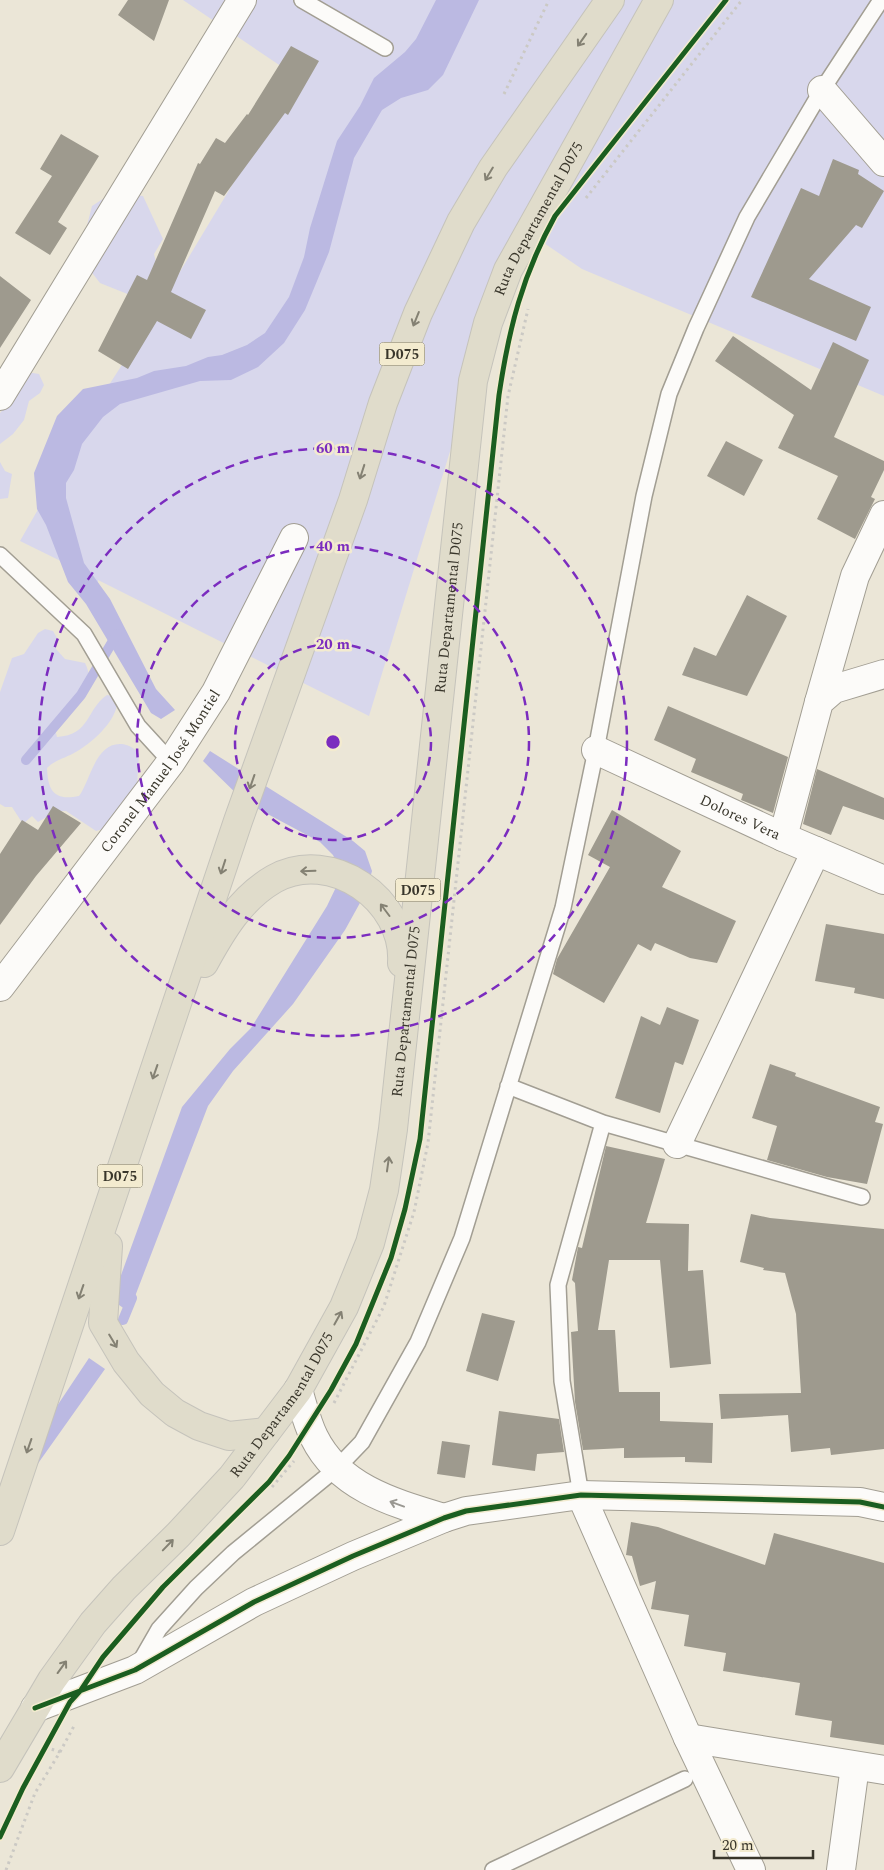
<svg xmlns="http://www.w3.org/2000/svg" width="884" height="1870" viewBox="0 0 884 1870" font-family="Spectral,serif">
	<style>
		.green { fill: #d8d7ec }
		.water { fill: #bbb9e2 }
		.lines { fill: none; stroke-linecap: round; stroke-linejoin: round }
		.stream { stroke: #bbb9e2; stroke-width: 10 }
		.building { fill: #9e9a8e }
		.lane-casing { stroke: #a29e93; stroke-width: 18 }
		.street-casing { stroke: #a29e93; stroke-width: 30 }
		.secondary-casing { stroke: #a29e93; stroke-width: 30 }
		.highway-casing { stroke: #c5c3bb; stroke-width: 30 }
		.path { stroke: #cbc9c4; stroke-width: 3; stroke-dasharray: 2.5 4; stroke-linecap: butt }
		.lane { stroke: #fcfbf9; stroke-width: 15 }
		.street { stroke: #fcfbf9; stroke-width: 28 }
		.secondary { stroke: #fcfbf9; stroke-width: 28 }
		.highway { stroke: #e0dccb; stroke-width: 28 }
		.cycleway-casing { stroke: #f3ebcf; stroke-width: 8 }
		.cycleway { stroke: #1b5e20; stroke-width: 5 }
		.oneway { stroke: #848173 }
		.oneway2 { stroke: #9a9892 }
		.ring { fill: none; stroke: #7b2cbf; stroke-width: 2.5; stroke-dasharray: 9 6 }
		.labels { text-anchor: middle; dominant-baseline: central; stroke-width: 5; stroke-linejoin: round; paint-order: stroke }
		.shield { fill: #f3ebcf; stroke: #716c5c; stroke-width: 1 }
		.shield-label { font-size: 14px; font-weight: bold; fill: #39362b }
		.street-label { font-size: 15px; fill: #39362b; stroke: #f3ebcf }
		.centre { fill: #7b2cbf; stroke: #f3ebcf; stroke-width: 2.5 }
		.ring-label { font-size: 15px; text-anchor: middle; font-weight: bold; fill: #7b2cbf; stroke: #f3ebcf; stroke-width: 5; stroke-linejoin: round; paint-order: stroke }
	</style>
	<rect width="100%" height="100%" fill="#ebe6d7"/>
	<path class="green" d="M 183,0 L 884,0 L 884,396 L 582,269 L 519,226 L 369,716 L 98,580 L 98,583 L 77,569 L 20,541 L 109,385 L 154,315 L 130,295 L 100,283 L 86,265 L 83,241 L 92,206 L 112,193 L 143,196 L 163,239 L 154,254 L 160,279 L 175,280 L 297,77 Z
		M 33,373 L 39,374 L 44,385 L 40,393 L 29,401 L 24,420 L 13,434 L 0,444 L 0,413 L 7,405 L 22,374 Z
		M 0,462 L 5,471 L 12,474 L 8,498 L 0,499 Z
		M 45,629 L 53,631 L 57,638 L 56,649 L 65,659 L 85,663 C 99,691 73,709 54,725 L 57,737 C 91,735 86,709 107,695 L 117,697 C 121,718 91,744 74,753 C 63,759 55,760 47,768 C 48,791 54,801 79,796 C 91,780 95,742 122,744 C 129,745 136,749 139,754 L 137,785 L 103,829 L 96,831 L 66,811 L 57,811 L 38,822 L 32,816 L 23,824 L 12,807 L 5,807 L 0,804 L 0,692 L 12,658 L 24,654 L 38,633 Z"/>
	<path class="water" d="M 436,0 L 479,0 L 443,75 L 428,90 L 401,98 L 382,110 L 354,158 L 329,252 L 305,310 L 284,343 L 258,367 L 231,380 L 200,381 L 120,404 L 103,417 L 82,444 L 74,470 L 66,483 L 66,498 L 84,563 L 110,599 L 156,689 L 175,710 L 161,719 L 151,713 L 86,604 L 68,582 L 46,525 L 37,509 L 34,473 L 57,416 L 83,389 L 137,378 L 154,371 L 186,366 L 208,357 L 222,355 L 247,345 L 265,333 L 289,297 L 304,257 L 310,228 L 337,141 L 360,106 L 374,78 L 405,52 L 416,39 Z
		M 210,751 L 353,841 L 365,851 L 372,871 L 366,892 L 345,930 L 293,1004 L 233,1071 L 208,1106 L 129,1312 L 112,1300 L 182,1107 L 230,1049 L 251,1028 L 327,906 L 338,883 L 339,868 L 333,855 L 320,842 L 245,802 L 203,761 Z
		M 89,1358 L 105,1369 L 0,1517 L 45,1424 Z"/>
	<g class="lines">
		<path class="stream" d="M 26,760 L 81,695 L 117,634
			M 123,1320 L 132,1298"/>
	</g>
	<path class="building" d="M 128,0 L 169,0 L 154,41 L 118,15 Z
		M 291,46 L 319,61 L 288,115 L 285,113 L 224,196 L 215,191 L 171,292 L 206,310 L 191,339 L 157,321 L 128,369 L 98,351 L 137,275 L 147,280 L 198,163 L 200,164 L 216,138 L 225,143 L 247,114 L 248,115 Z
		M 61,134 L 99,156 L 58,222 L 67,228 L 50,255 L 15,233 L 52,176 L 40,169 Z
		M 833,159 L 859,170 L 858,174 L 884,191 L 862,228 L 856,225 L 809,279 L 871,307 L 856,341 L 751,297 L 801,188 L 819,196 Z
		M 0,276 L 31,300 L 0,348 Z
		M 733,336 L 811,390 L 833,342 L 869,360 L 834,437 L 884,461 L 884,470 L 871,497 L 875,499 L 855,539 L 817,519 L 838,476 L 778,448 L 794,415 L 715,361 Z
		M 726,441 L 763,460 L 744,496 L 707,476 Z
		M 747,595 L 787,616 L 747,696 L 682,675 L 694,647 L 716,656 Z
		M 668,706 L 788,757 L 773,813 L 741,800 L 743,794 L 691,772 L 696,759 L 654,740 Z
		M 817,769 L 884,798 L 884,820 L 843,806 L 831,835 L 803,824 Z
		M 53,806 L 81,823 L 36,876 L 0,925 L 0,854 L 22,820 L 38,830 Z
		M 612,810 L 681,851 L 662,887 L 736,921 L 717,963 L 690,958 L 655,943 L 651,951 L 638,944 L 604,1003 L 553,974 L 557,959 L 610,867 L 588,855 Z
		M 826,924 L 884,934 L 884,999 L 854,993 L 855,988 L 815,981 Z
		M 667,1007 L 699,1020 L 683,1065 L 675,1062 L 660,1113 L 615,1098 L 641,1016 L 660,1025 Z
		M 770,1064 L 796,1073 L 795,1076 L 880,1107 L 875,1122 L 883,1124 L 867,1184 L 827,1177 L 767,1160 L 777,1126 L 752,1118 Z
		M 606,1146 L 665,1159 L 646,1223 L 689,1224 L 688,1271 L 703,1270 L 711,1364 L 670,1368 L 660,1260 L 609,1260 L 598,1330 L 615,1330 L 619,1392 L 660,1392 L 660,1421 L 713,1423 L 712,1463 L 685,1462 L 685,1457 L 624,1458 L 624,1448 L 583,1450 L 575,1402 L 571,1332 L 578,1331 L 575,1283 L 572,1280 L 578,1247 L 582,1248 Z
		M 751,1214 L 770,1218 L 884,1229 L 884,1449 L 831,1455 L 830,1448 L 791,1452 L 788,1415 L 721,1419 L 719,1394 L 801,1393 L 796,1314 L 785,1273 L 763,1270 L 764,1268 L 740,1262 Z
		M 482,1313 L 515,1321 L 498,1381 L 466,1371 Z
		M 499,1411 L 559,1419 L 564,1452 L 537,1454 L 535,1471 L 492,1465 Z
		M 442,1441 L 470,1445 L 465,1478 L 437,1474 Z
		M 631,1522 L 658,1527 L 765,1565 L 774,1533 L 884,1563 L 884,1745 L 830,1737 L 832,1721 L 795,1715 L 800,1683 L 723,1671 L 726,1653 L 684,1646 L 689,1615 L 651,1609 L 656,1581 L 640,1586 L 632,1556 L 626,1555 Z"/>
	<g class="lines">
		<defs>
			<path id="lane" d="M 302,0 L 385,48
				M 0,555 L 84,634 L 138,726 L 171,762
				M 508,1086 L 603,1123 L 862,1197
				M 581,1495 L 562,1381 L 558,1285 L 603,1123
				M 140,1662 L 159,1629 L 196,1588 L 233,1553 L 337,1468 L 362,1442 L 418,1342 L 462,1238 L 563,908 L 596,750 L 644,496 L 669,394 L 696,328 L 747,217 L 822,90 L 881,0
				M 493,1870 L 685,1779"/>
			<g id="street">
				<path d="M 822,90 L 884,162"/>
				<path d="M 0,396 L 242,0"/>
				<path d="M 819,702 L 855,576 L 884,515"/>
				<path id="s1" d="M 596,750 L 783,837 L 884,880"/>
				<path d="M 783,837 L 819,702 L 834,689 L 884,674"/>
				<path d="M 677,1144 L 816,851"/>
				<path d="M 581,1495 L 688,1738 L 751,1870"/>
				<path d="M 688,1738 L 884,1770"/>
				<path d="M 841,1870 L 855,1766"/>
			</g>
			<g id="secondary">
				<path id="s2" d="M 0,987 L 171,762 L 216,692 L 294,538"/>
				<path d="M 298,1390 C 303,1406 307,1423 314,1437 C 339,1488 394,1503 444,1518"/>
				<path d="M 35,1708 L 135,1670 L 254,1602 L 353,1556 L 444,1518 L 466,1511 L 581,1495 L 860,1502 L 884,1507"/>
			</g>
			<g id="highway">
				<path d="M 204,963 C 222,930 241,898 274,879 C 331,847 406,900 402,963"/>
				<path d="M 108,1246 L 103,1323 L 126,1362 L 152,1394 L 175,1413 L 199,1426 L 229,1436 L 266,1432"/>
				<path d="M 0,1531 L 238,821 L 353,500 L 383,403 L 418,313 L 461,222 L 493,168 L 610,0"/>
				<path id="s3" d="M 0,1768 L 52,1680 L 93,1623 L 124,1588 L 178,1535 L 232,1477 L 298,1390 L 344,1307 L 370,1243 L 384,1190 L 393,1129 L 473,381 L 488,323 L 508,270 L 659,0"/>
			</g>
		</defs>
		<use href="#lane" class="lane-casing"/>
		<use href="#street" class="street-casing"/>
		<use href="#secondary" class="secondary-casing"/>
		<use href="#highway" class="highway-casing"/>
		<path class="path" d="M 504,94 L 549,0
			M 586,198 L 742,0
			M 334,1403 L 384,1306 L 414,1212 L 428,1143 L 508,396 L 528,309
			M 272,1487 L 294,1461
			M 60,1752 L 74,1726
			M 6,1870 L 35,1793 L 60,1752 L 48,1748"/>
		<use href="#lane" class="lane"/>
		<use href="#street" class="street"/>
		<use href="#secondary" class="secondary"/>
		<use href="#highway" class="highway"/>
		<defs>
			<path id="cycleway" d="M 35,1708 L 135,1670 L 254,1602 L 353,1556 L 444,1518 L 466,1511 L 581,1495 L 860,1502 L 884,1507
				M 0,1837 L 23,1788 L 70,1702 L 81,1690 L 103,1657 L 163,1587 L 269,1482 L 289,1456 L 331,1390 L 356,1344 L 391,1258 L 405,1209 L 420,1139 L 499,395 C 509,328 522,276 555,216 L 726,0"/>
		</defs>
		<use href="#cycleway" class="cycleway-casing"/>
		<use href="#cycleway" class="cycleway"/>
	</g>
	<defs><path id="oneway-shaft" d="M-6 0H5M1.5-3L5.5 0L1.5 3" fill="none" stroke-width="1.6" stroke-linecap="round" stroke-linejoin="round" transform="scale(1.25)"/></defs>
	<g class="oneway">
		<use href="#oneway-shaft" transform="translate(582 40) rotate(125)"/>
		<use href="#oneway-shaft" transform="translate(489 174) rotate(121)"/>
		<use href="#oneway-shaft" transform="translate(416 319) rotate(112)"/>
		<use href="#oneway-shaft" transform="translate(362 472) rotate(108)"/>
		<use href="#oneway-shaft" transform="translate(252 782) rotate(109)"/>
		<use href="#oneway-shaft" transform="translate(223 867) rotate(108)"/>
		<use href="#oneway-shaft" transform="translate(308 871) rotate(178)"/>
		<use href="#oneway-shaft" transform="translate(385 910) rotate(-127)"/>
		<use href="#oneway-shaft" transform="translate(155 1072) rotate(109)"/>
		<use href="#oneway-shaft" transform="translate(388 1164) rotate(-82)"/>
		<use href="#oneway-shaft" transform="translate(81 1292) rotate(109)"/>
		<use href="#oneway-shaft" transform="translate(338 1318) rotate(-61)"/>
		<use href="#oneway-shaft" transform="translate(113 1341) rotate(59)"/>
		<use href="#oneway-shaft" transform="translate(29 1446) rotate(109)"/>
		<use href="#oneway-shaft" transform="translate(168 1545) rotate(-46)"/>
		<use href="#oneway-shaft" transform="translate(62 1667) rotate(-54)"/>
	</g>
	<use class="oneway2" href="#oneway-shaft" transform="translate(397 1504) rotate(-160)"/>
	<g class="ring">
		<circle cx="333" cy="742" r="98"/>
		<circle cx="333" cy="742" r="196"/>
		<circle cx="333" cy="742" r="294"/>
	</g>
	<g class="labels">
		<g class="shield">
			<rect x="379.5" y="342.5" width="45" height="23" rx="4"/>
			<rect x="395.5" y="878.5" width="45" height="23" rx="4"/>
			<rect x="97.5" y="1164.5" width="45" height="23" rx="4"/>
		</g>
		<g class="shield-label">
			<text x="402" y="354">D075</text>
			<text x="418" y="890">D075</text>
			<text x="120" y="1176">D075</text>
		</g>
		<g class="street-label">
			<text stroke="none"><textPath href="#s3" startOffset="1692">Ruta Departamental D075</textPath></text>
			<text stroke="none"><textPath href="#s3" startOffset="1288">Ruta Departamental D075</textPath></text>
			<text stroke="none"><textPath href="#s2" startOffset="269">Coronel Manuel José Montiel</textPath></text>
			<text stroke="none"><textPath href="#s1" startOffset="159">Dolores Vera</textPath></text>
			<text stroke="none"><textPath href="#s3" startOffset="882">Ruta Departamental D075</textPath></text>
			<text stroke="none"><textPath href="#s3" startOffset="462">Ruta Departamental D075</textPath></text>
		</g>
	</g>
	<circle cx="333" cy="742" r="8" class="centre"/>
	<g class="ring-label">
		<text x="333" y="453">60 m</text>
		<text x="333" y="551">40 m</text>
		<text x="333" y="649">20 m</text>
	</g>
	<path d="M714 1850v8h99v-8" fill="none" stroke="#39362b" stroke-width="2.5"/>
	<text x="722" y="1850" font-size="15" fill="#39362b" stroke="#f3ebcf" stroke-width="4" paint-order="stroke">20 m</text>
</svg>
